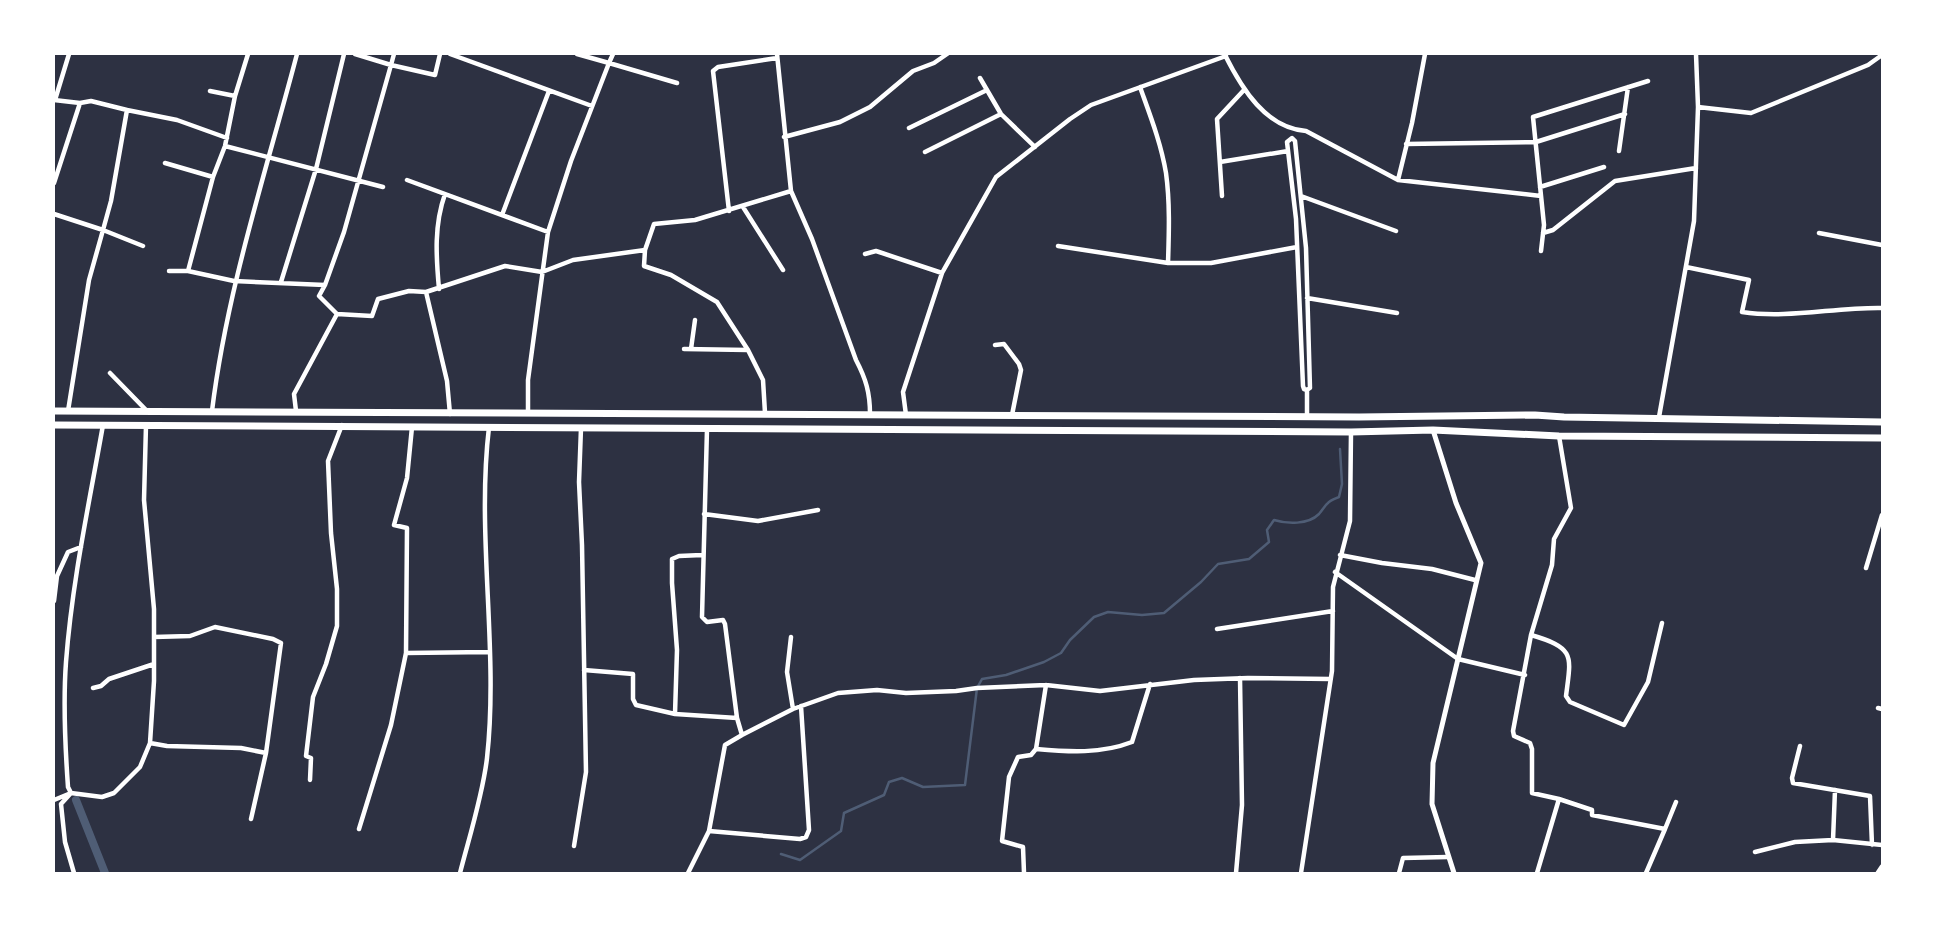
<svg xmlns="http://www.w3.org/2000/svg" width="1936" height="927" viewBox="0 0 1936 927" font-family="Rubik,sans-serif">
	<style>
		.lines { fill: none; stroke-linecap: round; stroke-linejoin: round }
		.stream { stroke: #4f5d75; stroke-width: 2.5 }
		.canal { stroke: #4f5d75; stroke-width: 8 }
		.minor { stroke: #fff; stroke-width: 4.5 }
		.tertiary { stroke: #fff; stroke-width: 5 }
		.trunk { stroke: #fff; stroke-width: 7 }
	</style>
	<rect width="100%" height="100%" fill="#2d3142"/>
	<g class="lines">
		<path class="stream" d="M 781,854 L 800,860 L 841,831 L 844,813 L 884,795 L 889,782 L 902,778 L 923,787 L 965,785 L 977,688 L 982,679 L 1006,675 L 1044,662 L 1061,653 L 1070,640 L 1094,617 L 1108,612 L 1142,615 L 1164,613 L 1201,582 L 1218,564 L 1249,559 L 1269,542 L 1267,530 L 1274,520 C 1287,524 1308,525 1319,514 C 1327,504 1326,502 1339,497 L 1342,484 L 1340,449"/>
		<path class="canal" d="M 76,800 L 105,873"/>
		<path class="minor" d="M 355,54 L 391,65 L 394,54
			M 450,54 L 592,106
			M 577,54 L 609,63 L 613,54
			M 777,54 L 791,191 L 812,239 L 856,360 C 866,379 870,393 870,414
			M 1225,55 C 1242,89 1266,128 1306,131 L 1398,180 L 1541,196
			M 980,78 L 1001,114 L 1035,147
			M 1140,87 C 1150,115 1161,143 1166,173 C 1170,202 1169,233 1168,263 L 1211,263 L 1297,247
			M 210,91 L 235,96
			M 54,100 L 80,103
			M 55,100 L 69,54
			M 1698,107 L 1751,113 L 1868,65 L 1882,55
			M 127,110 L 177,120 L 227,138
			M 909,128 L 987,90
			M 784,137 L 840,122 L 870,107 L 913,71 L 934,63 L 947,54
			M 1292,138 L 1295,141 L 1306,248 L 1310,388 L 1307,390 L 1304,389 L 1303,386 L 1296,219 L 1287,142 Z
			M 1406,144 L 1536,142 L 1625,114
			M 225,146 L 383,187
			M 1619,151 L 1628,87
			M 925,152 L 1001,114
			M 1220,162 L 1288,151
			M 165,163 L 213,177
			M 407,180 L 548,232
			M 1398,180 L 1412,123 L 1425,54
			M 54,183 L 80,103 L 91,101 L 127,110 L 111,201 L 103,230 L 143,246
			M 1540,187 L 1604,167
			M 1222,196 L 1217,119 L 1244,90
			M 1301,196 L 1396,231
			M 743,207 L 783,270
			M 729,211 L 713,71 L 718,67 L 777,58
			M 54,214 L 103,230 L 89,280 L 68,411
			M 502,215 L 549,91
			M 1543,233 L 1553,230 L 1615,181 L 1696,168
			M 1819,233 L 1882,245
			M 1058,246 L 1168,263
			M 645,250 L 644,266 L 671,275 L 717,302 L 748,350 L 763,380 L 765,413
			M 1541,251 L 1544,225 L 1533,117 L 1648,81
			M 865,254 L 876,251 L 942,273
			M 1686,267 L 1749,280 L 1742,312 C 1789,319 1835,307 1882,308
			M 169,271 L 188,271 L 234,281 L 325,285
			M 188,271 L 213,177 L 225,146 L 235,96 L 248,54
			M 281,282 L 316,169 L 344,54
			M 439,289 C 436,256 434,225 445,194
			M 426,292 L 409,291 L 378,299 L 372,316 L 337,314 L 319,296 L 325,285 L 344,232 L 391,65 L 435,75 L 440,54
			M 1307,298 L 1397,313
			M 995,345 L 1004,344 L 1019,364 L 1021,370 L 1012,415
			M 684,349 L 748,350
			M 691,349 L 695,320
			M 110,373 L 147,411
			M 212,411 C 227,289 266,172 297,54
			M 296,411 L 294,394 L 337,314
			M 528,412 L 528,380 L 548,232 L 571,161 L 609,63 L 677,83
			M 450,414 L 447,381 L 426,292 L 505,266 L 542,272 L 573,260 L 645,250 L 654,224 L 695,220 L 791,191
			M 906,415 L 903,392 L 942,273 L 996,177 L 1070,119 L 1091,105 L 1226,56
			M 1307,416 L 1307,390
			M 1659,417 L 1694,221 L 1698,107 L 1696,54
			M 412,427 L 407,478 L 394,525 L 407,528 L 406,653 L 489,652
			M 707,429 L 702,617 L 707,622 L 723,620 L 725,624 L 737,718 L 742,735 L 793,709 L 838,693 L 877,690 L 906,693 L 956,691 L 977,688 L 1046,685 L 1100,691 L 1194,680 L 1248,678 L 1330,679
			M 704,514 L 758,521 L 818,510
			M 1340,555 L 1382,563 L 1432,569 L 1475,580
			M 1866,568 L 1882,515
			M 1335,572 L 1458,659 L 1525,675
			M 54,601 L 57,576 L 68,552 L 81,547
			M 1217,629 L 1333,611
			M 1531,635 C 1576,648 1571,656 1566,696 L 1570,702 L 1624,725 L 1648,682 L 1662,623
			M 154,637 L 190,636 L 215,627 L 273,639 L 281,643 L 266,753
			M 791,637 L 787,672 L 793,709
			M 584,670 L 633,674 L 633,699 L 636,705 L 675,714 L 737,718
			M 93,688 L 101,686 L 109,679 L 154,664
			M 1878,708 L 1882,709
			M 675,714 L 677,650 L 672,583 L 672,559 L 679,556 L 702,555
			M 150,743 L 167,746 L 241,748 L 266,753 L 251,819
			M 1800,746 L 1792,778 L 1793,783 L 1870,796 L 1872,845
			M 1036,749 C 1069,752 1101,754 1132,742 L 1150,684
			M 310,780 L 311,758 L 306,756 L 313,697 L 326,664 L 337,626 L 337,589 L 331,533 L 328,461 L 342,425
			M 1559,799 L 1592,810 L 1592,815 L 1665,829 L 1676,802
			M 54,800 L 71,793 L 102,797 L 114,793 L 140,767 L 150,743 L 154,681 L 154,609 L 144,500 L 146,425
			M 359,829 L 391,725 L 406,653
			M 709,831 L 800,839 L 806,837 L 809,830 L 801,706
			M 1833,840 L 1835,790
			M 574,846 L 586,772 L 582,545 L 579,482 L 581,428
			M 1755,852 L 1795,842 L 1833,840 L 1882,845
			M 74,873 L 65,842 L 61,804 L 71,793 L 68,787 C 65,745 63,703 66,662 C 72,582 89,504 103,425
			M 460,873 C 469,838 483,794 487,758 C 499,649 476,537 489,427
			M 688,873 L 709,831 L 725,745 L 742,735
			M 1024,873 L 1023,847 L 1002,841 L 1009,777 L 1018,757 L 1031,755 L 1036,749 L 1046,685
			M 1236,873 L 1242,805 L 1240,678
			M 1301,873 L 1332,671 L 1333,587 L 1350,521 L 1351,432
			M 1399,873 L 1403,858 L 1448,857
			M 1537,873 L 1559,799 L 1532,793 L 1532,749 L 1530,743 L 1514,736 L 1513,731 L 1531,635 L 1552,565 L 1554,539 L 1571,508 L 1559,436
			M 1646,873 L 1665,829"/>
		<path class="tertiary" d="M 1433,430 L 1456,503 L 1481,563 L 1433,763 L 1432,804 L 1454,873
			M 1878,873 L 1882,867"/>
		<path class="trunk" d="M 54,411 L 1359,417 L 1535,415 L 1564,417 L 1882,422
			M 54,425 L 1351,432 L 1433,430 L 1559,436 L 1882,438"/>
	</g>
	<rect width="1936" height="927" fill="none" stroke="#ffffff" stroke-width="110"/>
</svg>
